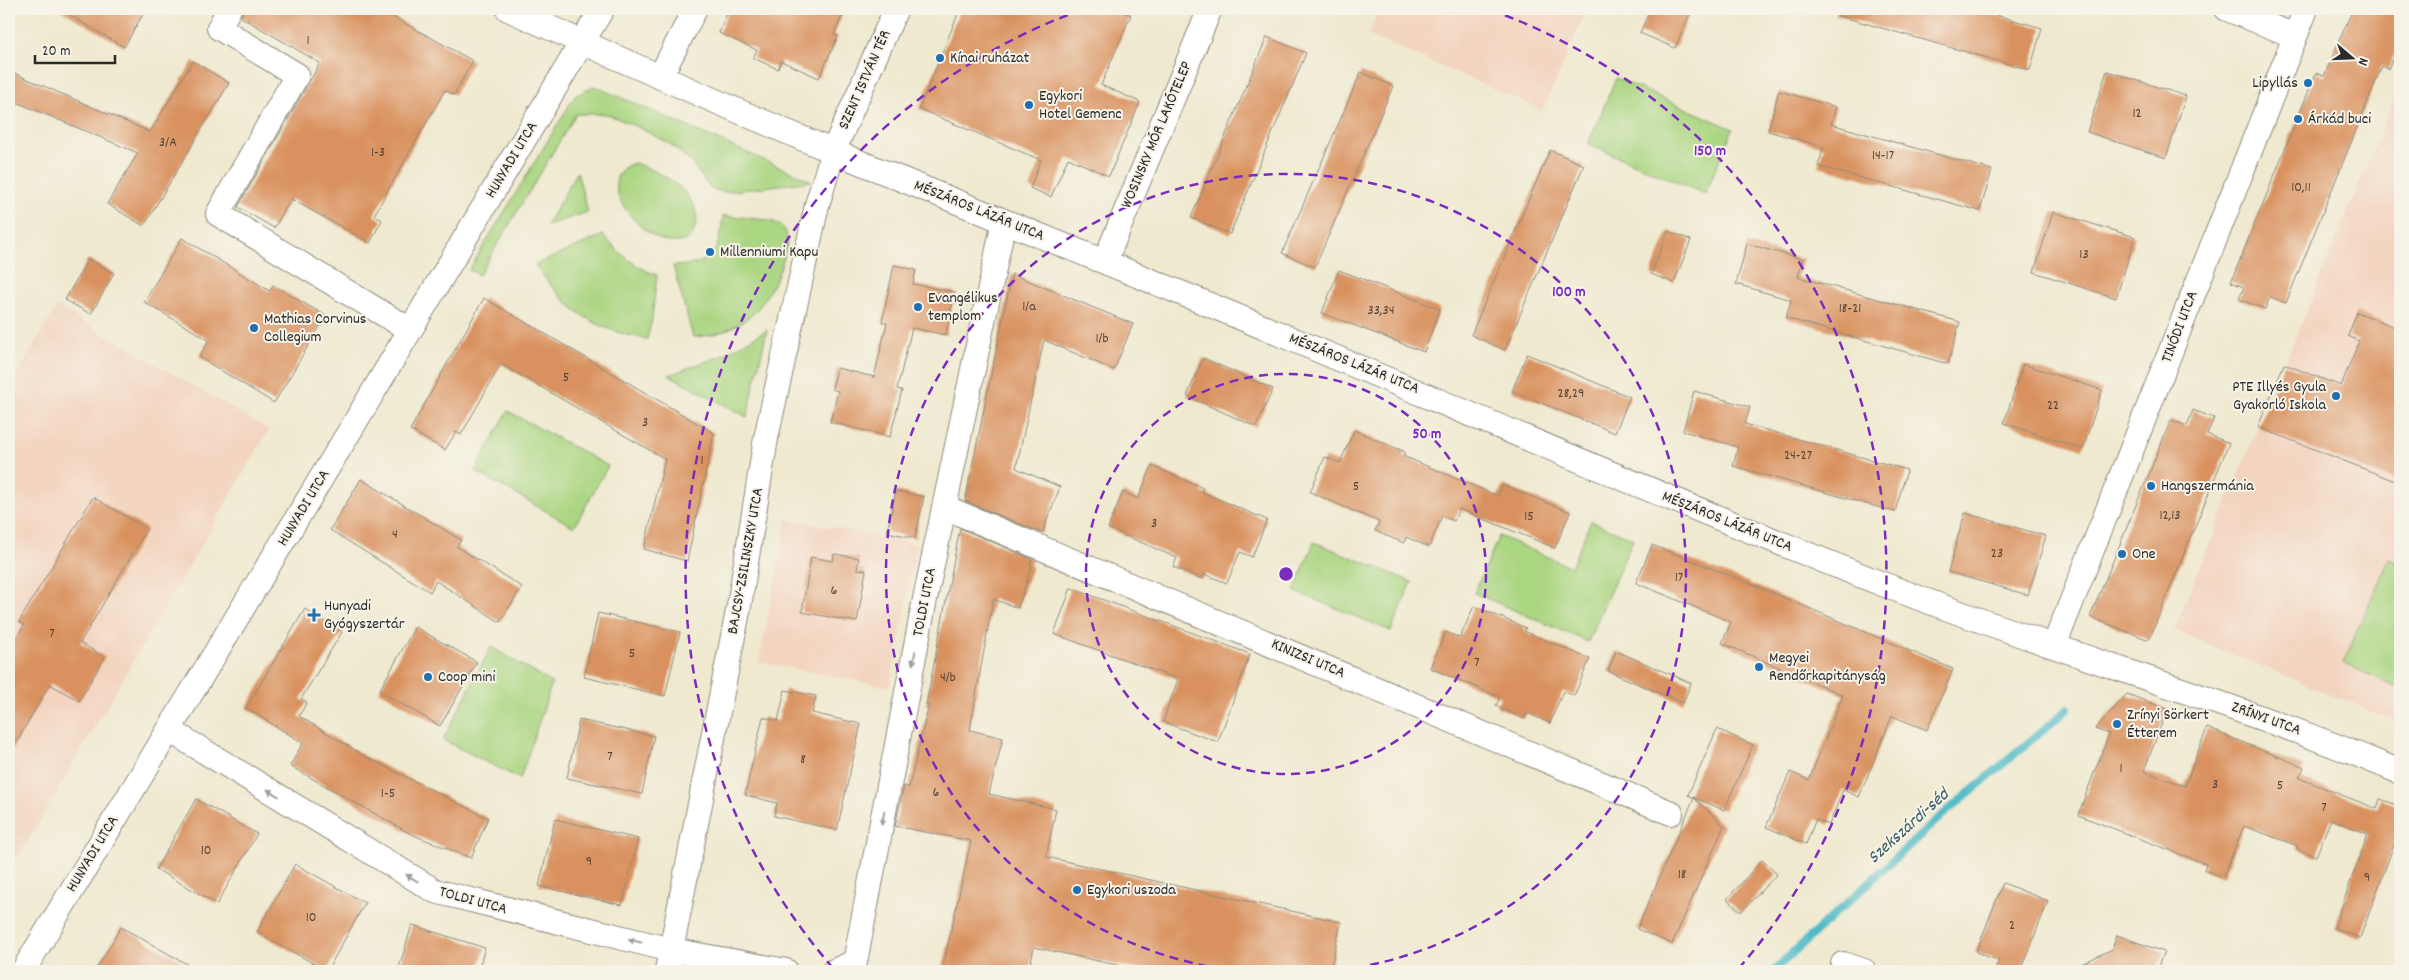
<svg xmlns="http://www.w3.org/2000/svg" width="2409" height="980" viewBox="0 0 2409 980" font-family="Dekko,sans-serif">
	<style>
		.built { fill: #f3d4bf }
		.green { fill: #aad581; stroke: #6a8056 }
		.lines { fill: none; stroke-linecap: round; stroke-linejoin: round }
		.stream { stroke: #4dbac8; stroke-width: 8 }
		.building { fill: #d9925e }
		.street-casing { stroke: #8d8a7d; stroke-width: 26 }
		.street { stroke: #fff; stroke-width: 24 }
		.oneway { fill: #a0a0a0 }
		.ring { fill: none; stroke: #7b2cbf; stroke-width: 2.5; stroke-dasharray: 9 6 }
		.poi-dot { fill: #1f6fb2; stroke: #f7f3e8; stroke-width: 2 }
		.labels { text-anchor: middle; dominant-baseline: central; stroke-width: 4; stroke-linejoin: round; paint-order: stroke }
		.number-label { font-size: 14px; fill: #564538 }
		.poi-label { font-size: 16px; fill: #2b2b2b; stroke: #f7f3e8; text-anchor: start }
		.street-label { font-size: 16px; fill: #2b2b2b; stroke: #f7f3e8 }
		.water-label { font-size: 18px; font-style: italic; fill: #375d62; stroke: #f7f3e8 }
		.centre { fill: #7b2cbf; stroke: #f7f3e8; stroke-width: 2.5 }
		.ring-label { font-size: 15px; text-anchor: middle; font-weight: bold; fill: #7b2cbf; stroke: #f7f3e8; stroke-width: 4; stroke-linejoin: round; paint-order: stroke }
	</style>
	<rect width="100%" height="100%" fill="#f7f3e8"/>
	<filter id="ink" filterUnits="userSpaceOnUse"><feTurbulence type="fractalNoise" baseFrequency=".02" numOctaves="2"/><feDisplacementMap in="SourceGraphic" scale="10" xChannelSelector="R" yChannelSelector="G"/><feConvolveMatrix kernelMatrix="1 2 1 2 8 2 1 2 1" color-interpolation-filters="sRGB"/></filter>
	<filter id="wash" filterUnits="userSpaceOnUse"><feTurbulence type="fractalNoise" baseFrequency=".0096" numOctaves="4" result="noise"/><feDisplacementMap in="SourceGraphic" scale="20" xChannelSelector="R" yChannelSelector="G"/><feGaussianBlur stdDeviation="1.12" result="paint"/><feColorMatrix in="noise" values="0 0 0 0 0 0 0 0 0 0 0 0 0 0 0 0 0 1.4 0 .05"/><feComposite in="paint" operator="in"/></filter>
	<g filter="url(#wash)">
		<rect width="100%" height="100%" fill="#efe9cf"/>
		<path class="built" d="M 1380,9 L 1587,9 L 1543,110 L 1368,35 Z
			M 2396,95 L 2400,97 L 2400,723 L 2174,630 Z
			M 57,306 L 269,430 L 16,861 L 9,857 L 9,388 Z
			M 787,519 L 918,544 L 890,687 L 759,662 Z"/>
		<path class="green" d="M 1616,78 L 1733,129 L 1705,194 L 1588,144 Z
			M 594,86 L 812,181 L 725,192 L 711,189 L 691,162 L 670,144 L 642,129 L 607,114 L 576,114 L 479,275 L 469,270 L 575,96 Z
			M 634,163 C 661,171 710,198 693,233 C 689,242 679,243 671,242 C 642,240 588,178 634,163 Z
			M 577,172 L 588,212 L 546,226 Z
			M 723,216 C 736,217 769,218 780,225 C 802,238 766,302 753,314 C 736,328 713,337 693,337 L 673,266 C 713,265 719,253 723,216 Z
			M 603,235 C 619,253 634,267 657,275 L 652,319 L 647,339 C 592,330 567,309 535,265 Z
			M 767,330 L 747,417 L 669,375 L 721,356 Z
			M 508,411 L 608,466 L 574,527 L 475,471 Z
			M 1591,521 L 1633,539 L 1588,642 L 1474,593 L 1499,536 L 1571,567 Z
			M 1314,542 L 1412,582 L 1391,631 L 1294,591 Z
			M 2389,559 L 2400,564 L 2400,689 L 2343,663 Z
			M 491,647 L 552,683 L 520,779 L 443,740 Z"/>
		<g class="lines">
			<path class="stream" d="M 1773,971 L 1938,819 L 2068,709"/>
		</g>
		<g id="blocks">
			<path class="building" d="M 59,9 L 146,9 L 124,47 Z
				M 243,9 L 379,9 L 473,61 L 454,95 L 445,90 L 374,215 L 382,220 L 370,243 L 291,199 L 274,228 L 238,207 L 320,63 L 241,17 Z
				M 729,9 L 845,9 L 834,35 L 838,36 L 819,78 L 781,61 L 778,69 L 753,58 L 757,50 L 719,33 Z
				M 960,9 L 1116,9 L 1131,15 L 1101,85 L 1140,102 L 1109,176 L 1068,158 L 1051,197 L 1030,188 L 1041,160 L 919,109 Z
				M 1650,9 L 1692,9 L 1675,48 L 1640,33 Z
				M 1837,9 L 1974,9 L 2042,28 L 2030,70 L 1836,15 Z
				M 2353,9 L 2400,9 L 2400,41 L 2388,69 L 2382,66 L 2286,303 L 2270,297 L 2265,309 L 2239,299 L 2244,287 L 2231,282 L 2316,73 L 2324,76 Z
				M 1267,37 L 1306,53 L 1230,234 L 1191,218 Z
				M 193,61 L 229,83 L 144,226 L 107,204 L 138,153 L 9,99 L 9,71 L 150,132 Z
				M 2107,71 L 2186,96 L 2166,158 L 2087,132 Z
				M 1361,72 L 1393,86 L 1315,267 L 1282,253 Z
				M 1779,91 L 1836,107 L 1831,124 L 1992,170 L 1980,211 L 1818,166 L 1824,147 L 1768,131 Z
				M 1550,150 L 1584,165 L 1505,350 L 1471,335 Z
				M 2053,212 L 2135,237 L 2116,298 L 2034,272 Z
				M 1668,231 L 1691,240 L 1674,283 L 1651,274 Z
				M 182,238 L 270,291 L 273,285 L 326,316 L 274,403 L 199,357 L 209,340 L 144,302 Z
				M 1747,244 L 1803,259 L 1798,277 L 1960,322 L 1948,364 L 1786,318 L 1791,300 L 1736,284 Z
				M 88,259 L 114,273 L 91,314 L 65,300 Z
				M 894,265 L 916,270 L 913,284 L 955,292 L 946,335 L 912,328 L 897,389 L 902,390 L 890,437 L 830,422 L 838,391 L 832,389 L 837,368 L 874,377 L 887,323 L 882,322 Z
				M 1339,270 L 1440,309 L 1424,352 L 1322,313 Z
				M 1012,274 L 1133,324 L 1114,370 L 1044,340 L 1016,468 L 1060,487 L 1042,533 L 965,501 Z
				M 484,298 L 714,433 L 687,561 L 644,549 L 665,459 L 501,364 L 461,435 L 456,432 L 445,450 L 410,430 Z
				M 2357,312 L 2400,329 L 2400,483 L 2258,427 L 2284,364 L 2341,386 L 2359,341 L 2348,336 Z
				M 1527,354 L 1630,397 L 1615,433 L 1512,391 Z
				M 1203,358 L 1273,389 L 1256,427 L 1187,396 Z
				M 2023,364 L 2102,390 L 2083,449 L 2004,423 Z
				M 1694,391 L 1750,407 L 1745,424 L 1907,470 L 1895,512 L 1733,466 L 1738,447 L 1683,431 Z
				M 2193,410 L 2214,418 L 2207,434 L 2229,443 L 2149,640 L 2090,617 L 2171,420 L 2187,426 Z
				M 1354,430 L 1405,452 L 1403,456 L 1498,496 L 1503,485 L 1570,512 L 1555,548 L 1459,509 L 1454,521 L 1442,516 L 1429,547 L 1406,537 L 1404,543 L 1375,531 L 1379,522 L 1310,492 L 1325,457 L 1340,463 Z
				M 1152,466 L 1203,488 L 1202,492 L 1267,520 L 1252,557 L 1240,552 L 1227,583 L 1204,574 L 1202,579 L 1173,567 L 1177,558 L 1108,528 L 1123,492 L 1138,499 Z
				M 361,479 L 461,540 L 457,547 L 522,587 L 500,622 L 436,581 L 430,592 L 330,530 Z
				M 896,491 L 924,497 L 915,538 L 887,532 Z
				M 93,497 L 147,529 L 80,643 L 105,657 L 79,701 L 50,684 L 9,755 L 9,650 L 24,625 L 19,622 Z
				M 1965,513 L 2046,536 L 2028,595 L 1948,572 Z
				M 960,528 L 1032,559 L 1030,565 L 1032,566 L 1018,608 L 993,599 L 970,730 L 1003,738 L 989,794 L 1056,809 L 1046,857 L 1341,922 L 1330,971 L 1144,971 L 1034,947 L 1029,971 L 942,971 L 971,841 L 895,826 L 904,786 L 909,787 L 929,705 L 926,705 Z
				M 1652,545 L 1747,582 L 1953,669 L 1927,730 L 1892,716 L 1859,797 L 1843,790 L 1829,825 L 1816,819 L 1806,844 L 1766,827 L 1790,772 L 1809,780 L 1843,695 L 1722,643 L 1731,622 L 1636,583 Z
				M 834,554 L 859,558 L 857,569 L 866,570 L 857,622 L 802,612 L 811,557 L 833,561 Z
				M 1071,588 L 1250,654 L 1218,742 L 1163,722 L 1178,679 L 1054,634 Z
				M 1474,606 L 1526,628 L 1524,631 L 1590,659 L 1574,696 L 1563,691 L 1550,723 L 1527,713 L 1524,719 L 1496,706 L 1500,697 L 1430,668 L 1446,632 L 1460,638 Z
				M 305,609 L 342,632 L 301,699 L 307,702 L 299,716 L 368,758 L 488,818 L 471,858 L 411,834 L 290,766 L 303,743 L 246,708 Z
				M 598,613 L 680,632 L 665,696 L 584,677 Z
				M 415,627 L 477,662 L 440,726 L 379,691 Z
				M 1616,651 L 1691,683 L 1683,703 L 1608,671 Z
				M 785,690 L 816,696 L 812,713 L 861,724 L 837,830 L 774,816 L 777,803 L 745,795 L 763,717 L 778,721 Z
				M 2127,694 L 2167,709 L 2144,771 L 2185,786 L 2207,728 L 2304,767 L 2299,778 L 2377,809 L 2380,799 L 2400,806 L 2400,828 L 2360,938 L 2334,928 L 2368,834 L 2331,819 L 2316,856 L 2297,849 L 2298,846 L 2244,826 L 2223,877 L 2204,870 L 2206,864 L 2078,815 L 2109,734 L 2095,729 Z
				M 579,720 L 654,736 L 642,794 L 567,778 Z
				M 1717,729 L 1753,745 L 1724,810 L 1688,795 Z
				M 1694,798 L 1724,826 L 1672,944 L 1637,929 Z
				M 196,799 L 257,834 L 217,904 L 156,869 Z
				M 555,819 L 638,839 L 622,905 L 539,886 Z
				M 1762,860 L 1777,874 L 1741,912 L 1727,899 Z
				M 295,864 L 365,903 L 327,971 L 257,932 Z
				M 2003,883 L 2048,901 L 2021,971 L 2008,971 L 1996,967 L 1999,961 L 1976,952 Z
				M 412,925 L 485,948 L 478,971 L 398,971 Z
				M 121,927 L 199,971 L 95,971 Z
				M 2117,935 L 2164,952 L 2156,971 L 2067,971 L 2112,949 Z"/>
		</g>
	</g>
	<g filter="url(#ink)">
		<use href="#blocks" fill-opacity="0" stroke="#8d8a7d" stroke-width="1"/>
		<g class="lines">
			<defs>
				<path id="street" d="M 229,9 L 219,28 L 297,75 L 218,214 L 410,330
					M 508,9 C 617,58 726,107 837,153 C 957,203 1078,250 1198,300 C 1425,394 1651,493 1880,583 C 2052,651 2230,700 2400,772
					M 2227,9 L 2295,36
					M 660,77 L 695,9
					M 1105,261 L 1210,9
					M 944,507 L 1671,813
					M 2054,646 L 2306,9
					M 169,730 L 435,891 L 671,950 L 786,971
					M 1843,964 L 1864,971
					M 23,971 L 354,424 L 602,9
					M 667,971 L 739,606 L 766,438 L 817,205 L 833,152 L 896,9
					M 834,971 L 855,962 L 925,599 L 1004,221"/>
			</defs>
			<use href="#street" class="street-casing"/>
			<use href="#street" class="street"/>
		</g>
		<defs><path id="oneway-solid" d="M-6-.8H1V-3.2L6.5 0L1 3.2V.8H-6Z" transform="scale(1.25)"/></defs>
		<g class="oneway">
			<use href="#oneway-solid" transform="translate(914 658) rotate(101)"/>
			<use href="#oneway-solid" transform="translate(273 793) rotate(-149)"/>
			<use href="#oneway-solid" transform="translate(883 818) rotate(101)"/>
			<use href="#oneway-solid" transform="translate(412 878) rotate(-149)"/>
			<use href="#oneway-solid" transform="translate(635 941) rotate(-167)"/>
		</g>
	</g>
	<g class="ring">
		<circle cx="1286" cy="574" r="200"/>
		<path d="M1237 971A400 400 0 1 1 1335 971"/>
		<path d="M833 968A600 600 0 0 1 1081 10M1491 10A600 600 0 0 1 1739 968"/>
	</g>
	<g class="poi-dot">
		<circle cx="940" cy="58" r="5"/>
		<circle cx="2308" cy="83" r="5"/>
		<circle cx="1029" cy="105" r="5"/>
		<circle cx="2298" cy="119" r="5"/>
		<circle cx="710" cy="252" r="5"/>
		<circle cx="918" cy="307" r="5"/>
		<circle cx="254" cy="328" r="5"/>
		<circle cx="2336" cy="396" r="5"/>
		<circle cx="2151" cy="486" r="5"/>
		<circle cx="2122" cy="554" r="5"/>
		<path d="M311.5 607.5h5v5h5v5h-5v5h-5v-5h-5v-5h5z"/>
		<circle cx="1759" cy="667" r="5"/>
		<circle cx="428" cy="677" r="5"/>
		<circle cx="2117" cy="724" r="5"/>
		<circle cx="1077" cy="890" r="5"/>
	</g>
	<g class="labels">
		<g class="number-label">
			<text x="308" y="41">1</text>
			<text x="2137" y="114">12</text>
			<text x="168" y="143">3/A</text>
			<text x="378" y="153">1-3</text>
			<text x="1883" y="156">14-17</text>
			<text x="2301" y="188">10,11</text>
			<text x="2084" y="255">13</text>
			<text x="1029" y="307">1/a</text>
			<text x="1850" y="309">18-21</text>
			<text x="1381" y="311">33,34</text>
			<text x="1102" y="339">1/b</text>
			<text x="566" y="378">5</text>
			<text x="1571" y="394">28,29</text>
			<text x="2053" y="406">22</text>
			<text x="645" y="423">3</text>
			<text x="1798" y="456">24-27</text>
			<text x="702" y="461">1</text>
			<text x="1356" y="487">5</text>
			<text x="2170" y="516">12,13</text>
			<text x="1529" y="517">15</text>
			<text x="1154" y="524">3</text>
			<text x="395" y="535">4</text>
			<text x="1997" y="554">23</text>
			<text x="1679" y="578">17</text>
			<text x="834" y="591">6</text>
			<text x="52" y="634">7</text>
			<text x="632" y="654">5</text>
			<text x="1477" y="663">7</text>
			<text x="948" y="678">4/b</text>
			<text x="610" y="757">7</text>
			<text x="803" y="760">8</text>
			<text x="2121" y="769">1</text>
			<text x="2215" y="785">3</text>
			<text x="2280" y="786">5</text>
			<text x="936" y="793">6</text>
			<text x="388" y="794">1-5</text>
			<text x="2324" y="808">7</text>
			<text x="206" y="851">10</text>
			<text x="589" y="862">9</text>
			<text x="1682" y="875">18</text>
			<text x="2367" y="878">9</text>
			<text x="311" y="918">10</text>
			<text x="2012" y="926">2</text>
		</g>
		<g class="poi-label">
			<text x="950" y="58">Kínai ruházat</text>
			<text x="2298" y="83" text-anchor="end">Lipyllás</text>
			<text x="1039" y="96">Egykori<tspan x="1039" dy="18">Hotel Gemenc</tspan></text>
			<text x="2308" y="119">Árkád buci</text>
			<text x="720" y="252">Millenniumi Kapu</text>
			<text x="928" y="298">Evangélikus<tspan x="928" dy="18">templom</tspan></text>
			<text x="264" y="319">Mathias Corvinus<tspan x="264" dy="18">Collegium</tspan></text>
			<text x="2326" y="387" text-anchor="end">PTE Illyés Gyula<tspan x="2326" dy="18">Gyakorló Iskola</tspan></text>
			<text x="2161" y="486">Hangszermánia</text>
			<text x="2132" y="554">One</text>
			<text x="324" y="606">Hunyadi<tspan x="324" dy="18">Gyógyszertár</tspan></text>
			<text x="1769" y="658">Megyei<tspan x="1769" dy="18">Rendőrkapitányság</tspan></text>
			<text x="438" y="677">Coop mini</text>
			<text x="2127" y="715">Zrínyi Sörkert<tspan x="2127" dy="18">Étterem</tspan></text>
			<text x="1087" y="890">Egykori uszoda</text>
		</g>
		<g class="street-label">
			<text transform="translate(865 80) rotate(-66)">SZENT ISTVÁN TÉR</text>
			<text transform="translate(1157 135) rotate(-67)">WOSINSKY MÓR LAKÓTELEP</text>
			<text transform="translate(512 160) rotate(-59)">HUNYADI UTCA</text>
			<text transform="translate(979 211) rotate(22)">MÉSZÁROS LÁZÁR UTCA</text>
			<text transform="translate(2180 327) rotate(-69)">TINÓDI UTCA</text>
			<text transform="translate(1354 364) rotate(22)">MÉSZÁROS LÁZÁR UTCA</text>
			<text transform="translate(304 508) rotate(-59)">HUNYADI UTCA</text>
			<text transform="translate(1727 522) rotate(22)">MÉSZÁROS LÁZÁR UTCA</text>
			<text transform="translate(746 561) rotate(-80)">BAJCSY-ZSILINSZKY UTCA</text>
			<text transform="translate(925 602) rotate(-79)">TOLDI UTCA</text>
			<text transform="translate(1308 659) rotate(23)">KINIZSI UTCA</text>
			<text transform="translate(2266 719) rotate(20)">ZRÍNYI UTCA</text>
			<text transform="translate(93 854) rotate(-59)">HUNYADI UTCA</text>
			<text transform="translate(473 901) rotate(15)">TOLDI UTCA</text>
		</g>
		<g class="water-label">
			<text transform="translate(1909 827) rotate(-42)">Szekszárdi-séd</text>
		</g>
	</g>
	<circle cx="1286" cy="574" r="8" class="centre"/>
	<g class="ring-label">
		<text x="1710" y="155">150 m</text>
		<text x="1569" y="296">100 m</text>
		<text x="1427" y="438">50 m</text>
	</g>
	<rect width="2409" height="980" fill="none" stroke="#f7f3e8" stroke-width="30"/>
	<g transform="translate(2352 58) rotate(109)" stroke="#f7f3e8" stroke-width="4" paint-order="stroke">
	<path d="M0-4L9 19L0 12L-9 19Z" fill="#2b2b2b"/>
	<text y="-8" font-size="14" font-weight="bold" text-anchor="middle" fill="#2b2b2b">N</text>
	</g>
	<path d="M35 55v8h80v-8" fill="none" stroke="#2b2b2b" stroke-width="2.5"/>
	<text x="42" y="55" font-size="15" fill="#2b2b2b" stroke="#f7f3e8" stroke-width="4" paint-order="stroke">20 m</text>
</svg>
